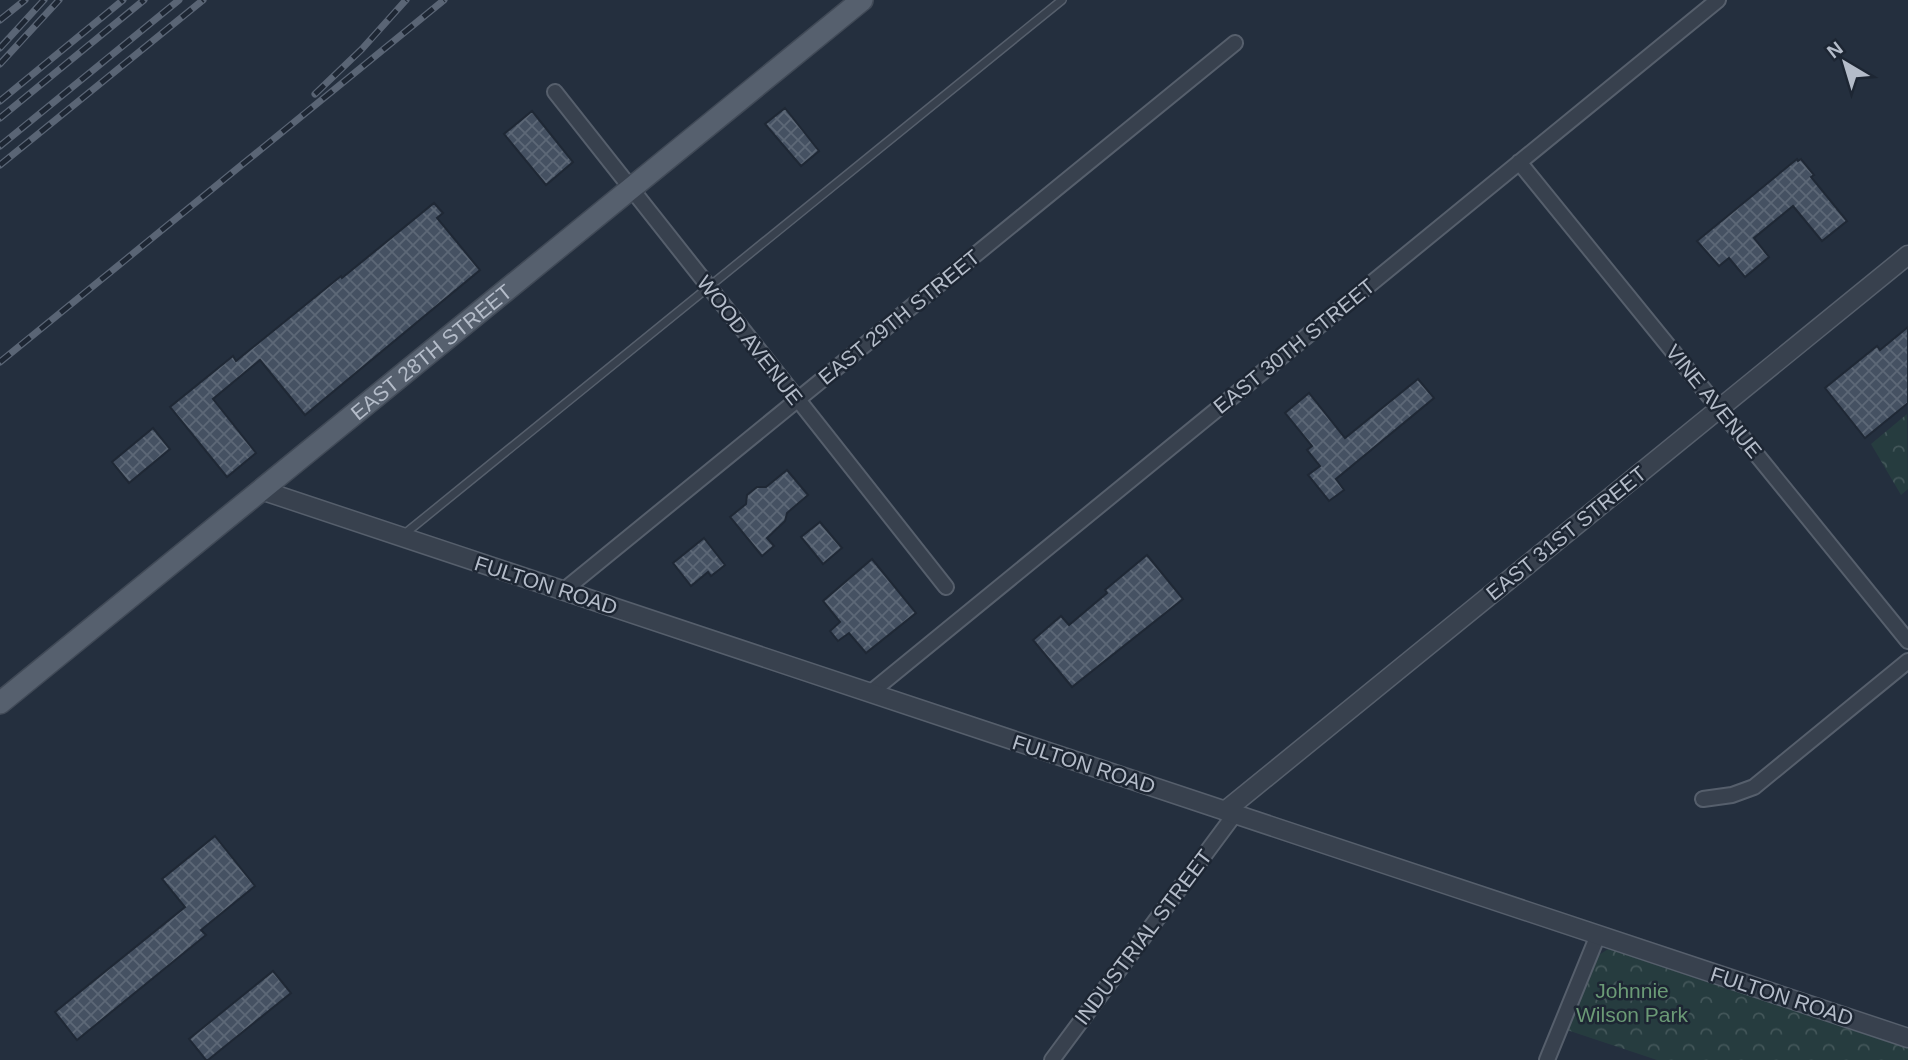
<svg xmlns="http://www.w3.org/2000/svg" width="1908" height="1060" viewBox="0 0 1908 1060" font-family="Helvetica,sans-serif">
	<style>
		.park { fill: url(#park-crowns) }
		.building { fill: url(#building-cross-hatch); stroke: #1f2835; stroke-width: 2 }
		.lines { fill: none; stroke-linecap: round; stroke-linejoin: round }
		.service-casing { stroke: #565f6c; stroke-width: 10 }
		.minor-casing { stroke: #565f6c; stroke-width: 18 }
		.tertiary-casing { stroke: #565f6c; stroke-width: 21 }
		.primary-casing { stroke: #414a57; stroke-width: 24 }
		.service { stroke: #38414e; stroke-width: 7 }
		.minor { stroke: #38414e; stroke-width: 14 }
		.tertiary { stroke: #38414e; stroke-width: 18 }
		.primary { stroke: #56606e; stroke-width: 21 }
		.rail-casing { stroke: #5a6575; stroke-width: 7 }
		.rail { stroke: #1d2633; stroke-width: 4.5; stroke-dasharray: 13; stroke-linecap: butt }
		.labels { text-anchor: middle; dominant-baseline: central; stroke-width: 5; stroke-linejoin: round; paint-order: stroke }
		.street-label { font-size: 21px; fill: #b4bcc9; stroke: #1d2633 }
		.park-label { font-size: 21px; fill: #6b9a76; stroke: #1d2633 }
	</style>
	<defs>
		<pattern id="park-crowns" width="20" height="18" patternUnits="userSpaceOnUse" patternTransform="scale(1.75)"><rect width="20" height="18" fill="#263c3f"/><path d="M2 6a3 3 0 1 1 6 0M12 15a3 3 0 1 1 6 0" fill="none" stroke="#435659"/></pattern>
		<pattern id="building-cross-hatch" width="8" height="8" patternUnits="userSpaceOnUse" patternTransform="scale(1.75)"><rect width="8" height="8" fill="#455162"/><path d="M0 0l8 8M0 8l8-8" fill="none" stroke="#5d6877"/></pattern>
	</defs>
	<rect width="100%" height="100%" fill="#242f3e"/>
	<path class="park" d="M 1907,414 L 1908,489 L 1901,495 L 1871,444 Z
		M 1608,949 L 1619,949 L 1908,1045 L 1908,1060 L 1657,1060 L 1567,1030 L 1595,962 L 1599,955 Z"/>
	<path class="building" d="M 785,108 L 819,151 L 801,166 L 765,124 Z
		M 532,111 L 573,162 L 546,185 L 504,134 Z
		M 1797,159 L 1798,161 L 1801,159 L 1814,175 L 1811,177 L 1847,221 L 1822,241 L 1793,206 L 1754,238 L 1769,257 L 1745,277 L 1729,258 L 1719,266 L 1697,241 Z
		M 434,203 L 443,213 L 437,218 L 480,270 L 305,415 L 260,360 L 213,399 L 256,453 L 227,477 L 170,407 L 233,356 L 236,361 L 341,276 L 342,278 Z
		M 1908,327 L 1908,403 L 1865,438 L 1825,388 L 1877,346 L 1880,350 Z
		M 1418,379 L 1434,398 L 1336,479 L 1344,490 L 1329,501 L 1308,475 L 1320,466 L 1307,450 L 1312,446 L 1285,413 L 1309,393 L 1345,438 Z
		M 153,428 L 170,449 L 129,483 L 112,462 Z
		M 787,470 L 808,495 L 787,513 L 785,521 L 767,538 L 774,546 L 762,556 L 730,517 L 746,504 L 747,495 L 757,487 L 766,487 Z
		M 820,522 L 842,548 L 823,564 L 801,537 Z
		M 704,538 L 725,565 L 711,576 L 708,572 L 691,586 L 673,563 Z
		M 1147,555 L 1183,599 L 1072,687 L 1033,640 L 1061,616 L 1069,625 L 1107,593 L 1105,590 Z
		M 872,559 L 916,613 L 866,653 L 849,633 L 838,641 L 830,631 L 840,622 L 823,601 Z
		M 215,836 L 255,886 L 201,930 L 206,935 L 77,1040 L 55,1012 L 185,907 L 162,879 Z
		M 273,971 L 291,993 L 208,1060 L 206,1060 L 189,1039 Z"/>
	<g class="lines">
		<defs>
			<path id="service" d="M 402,536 L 1062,0"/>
			<path id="minor" d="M 555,92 L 946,587
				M 1519,162 L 1908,641
				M 563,591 L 1235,43
				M 870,693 L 1718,0
				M 1703,799 L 1732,795 L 1754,787 L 1908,661
				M 1052,1060 L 1235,814
				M 1547,1060 L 1598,935"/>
			<path id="tertiary" d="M 261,490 L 1908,1038
				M 1225,811 L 1908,255"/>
			<g id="primary">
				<path id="s1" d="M 0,703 L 862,0"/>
			</g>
		</defs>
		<use href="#service" class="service-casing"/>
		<use href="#minor" class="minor-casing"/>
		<use href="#tertiary" class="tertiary-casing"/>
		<use href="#primary" class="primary-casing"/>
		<use href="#service" class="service"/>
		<use href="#minor" class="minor"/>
		<use href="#tertiary" class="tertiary"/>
		<use href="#primary" class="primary"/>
		<defs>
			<path id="rail" d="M 0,20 L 25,0
				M 0,48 L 44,0
				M 0,64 L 59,0
				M 315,94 L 362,49 L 406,0
				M 0,101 L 123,0
				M 0,118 L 144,0
				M 0,146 L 179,0
				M 0,165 L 203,0
				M 0,362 L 444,0"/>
		</defs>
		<use href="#rail" class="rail-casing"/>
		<use href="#rail" class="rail"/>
	</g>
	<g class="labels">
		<g class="street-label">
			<text transform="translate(899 317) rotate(-39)">EAST 29TH STREET</text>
			<text transform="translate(750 340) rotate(52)">WOOD AVENUE</text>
			<text transform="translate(1294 346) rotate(-39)">EAST 30TH STREET</text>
			<text stroke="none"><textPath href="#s1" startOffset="556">EAST 28TH STREET</textPath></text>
			<text transform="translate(1714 401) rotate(51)">VINE AVENUE</text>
			<text transform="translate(1566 533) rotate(-39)">EAST 31ST STREET</text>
			<text transform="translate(546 585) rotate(18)">FULTON ROAD</text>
			<text transform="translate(1084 764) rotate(18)">FULTON ROAD</text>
			<text transform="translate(1143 937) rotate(-53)">INDUSTRIAL STREET</text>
			<text transform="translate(1782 996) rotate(18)">FULTON ROAD</text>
		</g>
		<g class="park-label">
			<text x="1632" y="990">Johnnie<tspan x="1632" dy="24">Wilson Park</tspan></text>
		</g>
	</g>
	<g transform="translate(1845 63) rotate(322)" stroke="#1d2633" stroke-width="5" paint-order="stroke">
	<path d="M0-5L12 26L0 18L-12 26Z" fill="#b4bcc9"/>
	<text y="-10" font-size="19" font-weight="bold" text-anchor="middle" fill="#b4bcc9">N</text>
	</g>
</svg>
